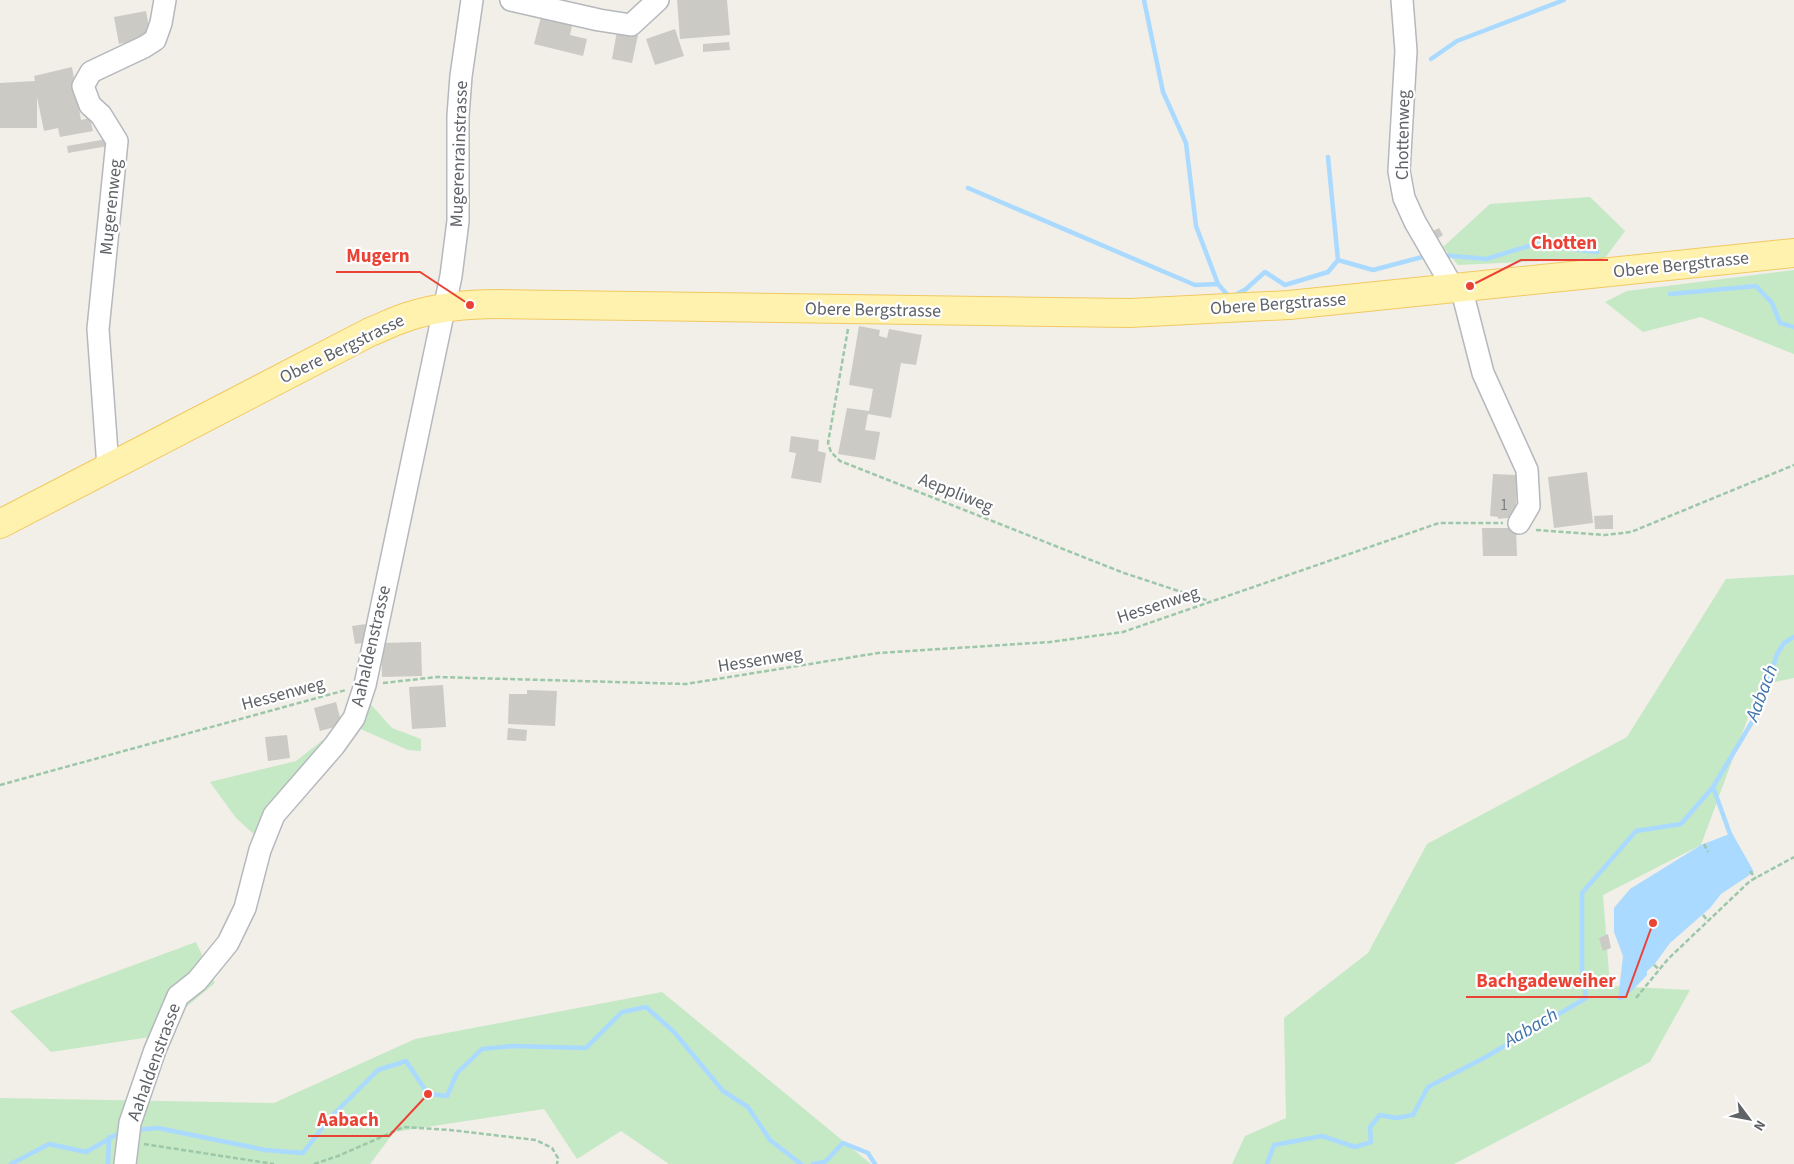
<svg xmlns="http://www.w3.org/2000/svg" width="1794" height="1164" viewBox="0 0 1794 1164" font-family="'Source Sans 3',sans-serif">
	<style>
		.green { fill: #c5e8c5 }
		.water { fill: #aadaff }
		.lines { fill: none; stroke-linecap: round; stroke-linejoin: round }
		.stream { stroke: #aadaff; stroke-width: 4.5 }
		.building { fill: #cccac5 }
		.minor-casing { stroke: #b5b8bc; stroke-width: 24 }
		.major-casing { stroke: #f2c960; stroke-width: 30 }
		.path { stroke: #9cc7a9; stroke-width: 2.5; stroke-dasharray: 5 2.5; stroke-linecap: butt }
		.minor { stroke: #fff; stroke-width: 21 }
		.major { stroke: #fff2af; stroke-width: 28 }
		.labels { text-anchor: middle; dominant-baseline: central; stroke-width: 4.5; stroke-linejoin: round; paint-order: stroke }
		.number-label { font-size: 15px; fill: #7a7d7f }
		.street-label { font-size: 18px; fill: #5f6368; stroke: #fff }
		.water-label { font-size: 19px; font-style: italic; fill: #4174aa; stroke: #fff }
		.leader { fill: none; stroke: #ea4335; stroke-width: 2 }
		.callout-dot { fill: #ea4335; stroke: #fff; stroke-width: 2 }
		.callout-label { font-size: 19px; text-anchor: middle; font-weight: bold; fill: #ea4335; stroke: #fff; stroke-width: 4.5; stroke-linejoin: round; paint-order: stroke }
	</style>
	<rect width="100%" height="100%" fill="#f1efe8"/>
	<path class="green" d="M 1590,197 L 1625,231 L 1605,258 L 1458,265 L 1443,247 L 1490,204 Z
		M 1794,270 L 1794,354 L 1701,317 L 1643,332 L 1605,302 L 1627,291 Z
		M 1794,575 L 1794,678 L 1760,685 L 1701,845 L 1603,895 L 1610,986 L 1690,990 L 1650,1062 L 1454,1164 L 1232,1164 L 1245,1136 L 1286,1118 L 1284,1018 L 1368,953 L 1427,844 L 1627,737 L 1726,579 Z
		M 366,699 L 392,728 L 421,739 L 421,751 L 408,750 L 356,727 L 317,756 L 269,848 L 236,818 L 210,782 L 296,761 L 347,721 Z
		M 196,942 L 215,983 L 150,1037 L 51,1052 L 10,1011 Z
		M 662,992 L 871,1164 L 669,1164 L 621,1131 L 577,1159 L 544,1109 L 394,1132 L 370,1164 L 0,1164 L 0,1098 L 274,1103 L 415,1039 Z"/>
	<path class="water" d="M 1732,833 L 1754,872 L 1721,894 L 1710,908 L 1670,943 L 1654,965 L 1647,971 L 1647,975 L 1624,999 L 1618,1000 L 1623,956 L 1614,932 L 1614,908 L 1630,889 L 1701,845 Z"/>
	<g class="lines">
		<path class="stream" d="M 1144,0 L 1163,92 L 1186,143 L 1196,226 L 1218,284 L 1230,298 L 1246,289 L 1265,272 L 1285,285 L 1328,272 L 1338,260 L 1373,270 L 1426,256
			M 1431,59 L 1457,41 L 1564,0
			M 1328,157 L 1338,260
			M 968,188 L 1195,285 L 1218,284
			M 1442,255 L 1486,259 L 1535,244 L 1597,252
			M 1670,294 L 1756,286 L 1772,303 L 1780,323 L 1794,327
			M 1713,787 L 1730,834
			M 135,1130 L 158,1128 L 265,1150 L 303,1153 L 328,1120 L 378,1070 L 406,1061 L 428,1094 L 447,1096 L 457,1073 L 482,1049 L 513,1046 L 586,1048 L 622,1012 L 646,1007 L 674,1032 L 723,1091 L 748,1107 L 770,1140 L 801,1164
			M 11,1164 L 49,1144 L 86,1152 L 123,1131
			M 108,1164 L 109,1137
			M 813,1164 L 825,1162 L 843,1143 L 868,1153 L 875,1164
			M 1267,1164 L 1274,1145 L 1322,1136 L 1355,1147 L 1371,1142 L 1370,1127 L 1380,1115 L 1396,1118 L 1413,1115 L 1428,1087 L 1484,1058 L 1586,998 L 1582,968 L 1582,893 L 1636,831 L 1681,824 L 1713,787 L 1761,707 L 1777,654 L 1784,643 L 1794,637"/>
	</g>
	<path class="building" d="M 677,0 L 727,0 L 730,35 L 680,39 Z
		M 146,11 L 151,38 L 119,44 L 114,17 Z
		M 542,13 L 573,21 L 570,35 L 587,39 L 583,56 L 534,44 Z
		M 675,29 L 684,56 L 655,65 L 646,39 Z
		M 617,31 L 638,35 L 632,63 L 612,59 Z
		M 729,42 L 730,50 L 703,52 L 703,44 Z
		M 72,67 L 81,120 L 90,118 L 93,131 L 60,137 L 58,128 L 44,131 L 37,97 L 37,128 L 0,128 L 0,83 L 35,81 L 34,76 Z
		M 107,139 L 108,146 L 68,153 L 67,146 Z
		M 1439,228 L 1443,235 L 1437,239 L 1433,231 Z
		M 859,326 L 880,330 L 879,336 L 887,338 L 889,329 L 922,335 L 916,365 L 901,363 L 891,418 L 868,414 L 865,430 L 880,432 L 875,460 L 838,454 L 847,408 L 869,411 L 873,389 L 849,385 Z
		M 791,436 L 819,440 L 818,451 L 826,453 L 821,483 L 791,478 L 796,453 L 789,452 Z
		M 1587,472 L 1593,523 L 1554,528 L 1548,477 Z
		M 1493,474 L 1517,475 L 1516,517 L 1498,519 L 1498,517 L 1490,516 Z
		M 1613,515 L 1613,529 L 1595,529 L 1594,516 Z
		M 1482,528 L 1516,528 L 1517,556 L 1483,556 Z
		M 366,624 L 368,642 L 355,644 L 352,626 Z
		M 421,642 L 422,676 L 382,677 L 381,643 Z
		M 443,685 L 446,727 L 412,729 L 409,687 Z
		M 527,690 L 557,691 L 555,726 L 508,724 L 509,694 L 527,694 Z
		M 336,702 L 342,725 L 320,731 L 314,708 Z
		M 508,728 L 527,730 L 526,741 L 507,740 Z
		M 287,735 L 290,758 L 268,761 L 265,737 Z
		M 1608,934 L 1611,948 L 1603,951 L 1599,938 Z"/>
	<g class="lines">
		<defs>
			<path id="minor" d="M 511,0 L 599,20 L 631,25 L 658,0
				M 1402,0 L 1406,51 L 1399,171 L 1404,198 L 1415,222 L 1448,279 L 1450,288
				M 1461,287 L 1483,373 L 1527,470 L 1529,506 L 1519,523
				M 108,467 L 98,329 L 117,141 L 101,115 L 90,105 L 83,86 L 91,72 L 144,47 L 155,40 L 161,23 L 165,0
				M 125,1164 L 130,1123 L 155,1050 L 178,996 L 197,981 L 228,943 L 245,908 L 260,850 L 274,815 L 334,746 L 354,718 L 365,685 L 451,276 L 458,221 L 458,116 L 461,76 L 472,0"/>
			<path id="major" d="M 0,524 L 370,332 C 383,327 396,320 410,316 C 438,307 468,304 498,304 L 1130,313 L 1289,305 L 1794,253"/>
		</defs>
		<use href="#minor" class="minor-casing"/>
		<use href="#major" class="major-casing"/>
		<path class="path" d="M 848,329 L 828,443 L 831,452 L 840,461 L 1124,573 L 1209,601
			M 1536,530 L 1605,535 L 1631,532 L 1794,465
			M 383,683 L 437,677 L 686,684 L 878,653 L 1050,642 L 1123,632 L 1439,523 L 1503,523
			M 0,785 L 346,690
			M 1704,844 L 1708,852
			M 1750,871 L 1756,879
			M 1703,915 L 1708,921
			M 1654,965 L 1660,970
			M 1636,998 L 1668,959 L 1750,881 L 1794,857
			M 144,1144 L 274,1164
			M 314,1164 L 338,1156 L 404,1127 L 450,1130 L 536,1140 L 552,1148 L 558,1158 L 557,1164"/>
		<use href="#minor" class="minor"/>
		<use href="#major" class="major"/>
	</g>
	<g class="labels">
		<g class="number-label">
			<text x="1504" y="505">1</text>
		</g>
		<g class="street-label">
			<text transform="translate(1403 135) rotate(-89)">Chottenweg</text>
			<text transform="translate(459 154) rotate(-88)">Mugerenrainstrasse</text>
			<text transform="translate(111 207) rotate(-84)">Mugerenweg</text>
			<text transform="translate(1681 265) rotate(-6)">Obere Bergstrasse</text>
			<text transform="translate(1278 304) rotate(-4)">Obere Bergstrasse</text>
			<text transform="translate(873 310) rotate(1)">Obere Bergstrasse</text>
			<text transform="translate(342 349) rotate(-26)">Obere Bergstrasse</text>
			<text transform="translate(956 493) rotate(22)">Aeppliweg</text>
			<text transform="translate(1158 605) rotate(-18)">Hessenweg</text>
			<text transform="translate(371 646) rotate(-77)">Aahaldenstrasse</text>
			<text transform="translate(760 660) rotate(-9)">Hessenweg</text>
			<text transform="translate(283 694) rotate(-15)">Hessenweg</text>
			<text transform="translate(154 1062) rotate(-70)">Aahaldenstrasse</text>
		</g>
		<g class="water-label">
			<text transform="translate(1762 693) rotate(-69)">Aabach</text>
			<text transform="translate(1531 1028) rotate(-30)">Aabach</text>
		</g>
	</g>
	<path class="leader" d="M1470 286L1521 260H1608M470 305L420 272H336M1653 923L1626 997H1466M428 1094L389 1136H308"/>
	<g class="callout-dot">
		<circle cx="1470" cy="286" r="5"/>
		<circle cx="470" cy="305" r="5"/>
		<circle cx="1653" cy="923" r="5"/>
		<circle cx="428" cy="1094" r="5"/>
	</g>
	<g class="callout-label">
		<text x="1564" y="249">Chotten</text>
		<text x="378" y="262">Mugern</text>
		<text x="1546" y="987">Bachgadeweiher</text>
		<text x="348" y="1126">Aabach</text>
	</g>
	<g transform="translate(1749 1119) rotate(122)" stroke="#ffffff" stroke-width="4" paint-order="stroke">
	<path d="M0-4L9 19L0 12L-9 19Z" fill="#5f6368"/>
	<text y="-8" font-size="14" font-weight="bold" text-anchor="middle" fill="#5f6368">N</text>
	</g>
</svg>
